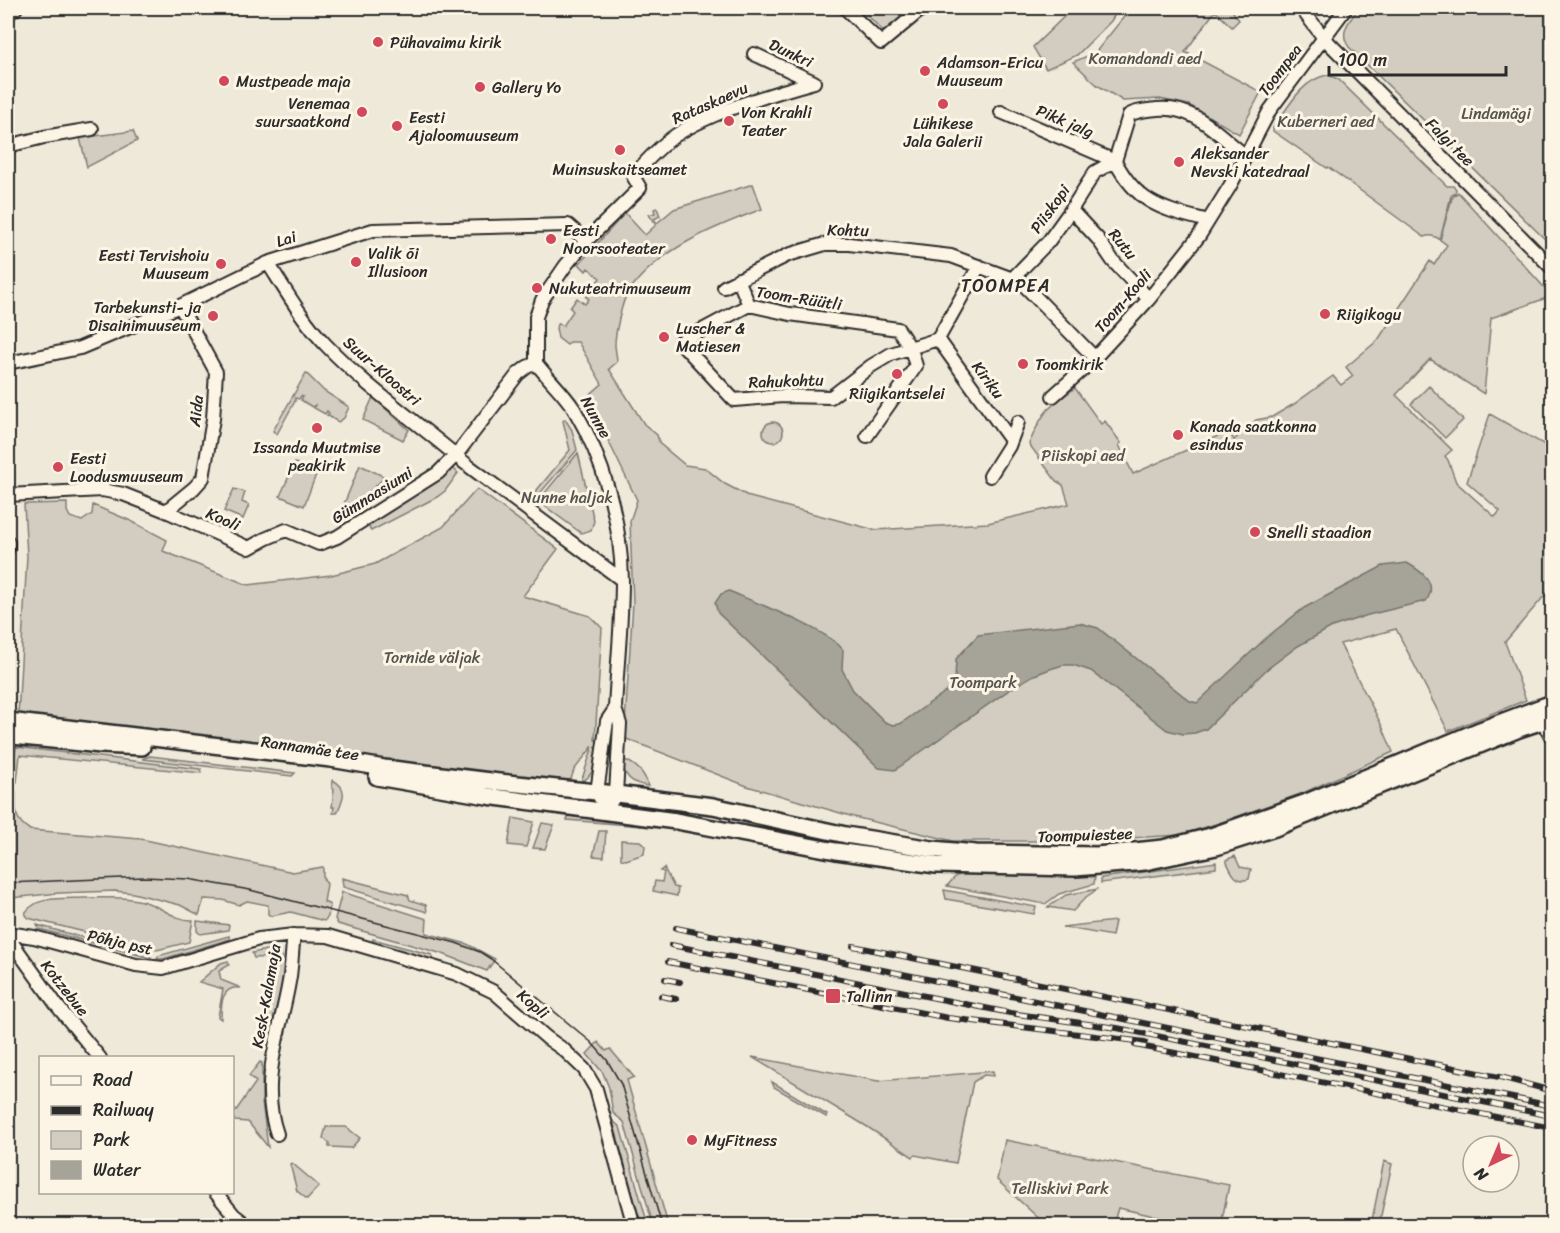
<svg xmlns="http://www.w3.org/2000/svg" width="1560" height="1233" font-family="Sriracha,sans-serif">
<style>
.green{fill:#d2cdc0;stroke:#7e7c76;stroke-width:1.5}
.water{fill:#a6a399;stroke:#75736d;stroke-width:1.5}
.lines{fill:none;stroke-linecap:round;stroke-linejoin:round}
.minor-casing{stroke:#2b2b2b;stroke-width:16}
.major-casing{stroke:#2b2b2b;stroke-width:20}
.minor{stroke:#fcf5e5;stroke-width:12}
.major{stroke:#fcf5e5;stroke-width:15}
.tram{stroke:#2b2b2b;stroke-width:1.5}
.rail-casing{stroke:#2b2b2b;stroke-width:6}
.rail{stroke:#fcf5e5;stroke-width:4;stroke-dasharray:11;stroke-linecap:butt}
.poi-dot{fill:#d1495b;stroke:#fcf5e5;stroke-width:2}
.labels{text-anchor:middle;dominant-baseline:central;stroke-width:6;stroke-linejoin:round;paint-order:stroke}
.poi-label{font-size:16px;fill:#2b2b2b;stroke:#fcf5e5;text-anchor:start}
.street-label{font-size:16px;fill:#2b2b2b;stroke:#fcf5e5}
.park-label{font-size:16px;fill:#555450;stroke:#fcf5e5}
.neighbourhood-label{font-size:18px;letter-spacing:1.5px;fill:#2b2b2b;stroke:#fcf5e5}
</style>
<rect width="100%" height="100%" fill="#efe9da"/>
<filter id="ink" filterUnits="userSpaceOnUse"><feTurbulence type="fractalNoise" baseFrequency=".0167" numOctaves="2"/><feDisplacementMap in="SourceGraphic" scale="12" xChannelSelector="R" yChannelSelector="G"/><feConvolveMatrix kernelMatrix="1 2 1 2 8 2 1 2 1" color-interpolation-filters="sRGB"/></filter>
<g filter="url(#ink)">
<path class="green" d="M860 8H908L911 12 886 34Z
M1073 8H1119L1111 21 1077 55 1046 69 1033 47Z
M1131 8H1239L1233 12 1239 20 1232 27 1215 11 1185 52 1261 92 1239 134 1189 105 1160 99 1123 101 1097 85 1073 62 1095 53Z
M1359 8H1552V246L1349 47C1338 32 1350 20 1359 8Z
M1327 75 1338 79 1447 186H1453L1456 189 1455 193 1451 196 1440 240 1452 198 1458 192 1552 296 1491 318 1484 394 1430 359 1396 395 1452 450 1445 456 1448 460 1456 482 1495 517 1500 511 1467 482 1490 414 1552 449V587L1505 642 1526 700 1448 731 1396 629 1340 644 1382 726 1393 752 1303 793 1222 822 1180 835 1079 841H953L854 817 747 786 624 738 633 603 630 521 637 500 606 436 585 399 602 384 578 342H570L567 345 558 338 556 328 559 323 563 326 573 311 570 308 577 298 585 304 589 299 586 297 600 278 588 268 586 271 579 264 625 213 645 235 656 225 649 215 655 213 654 209 657 208 660 216 654 219 657 223 674 209 753 184 762 209C714 227 656 250 627 294 622 302 615 334 615 344 615 350 617 356 617 362L609 369 644 424 657 435 660 444 685 465 705 468 725 484 750 497 875 530 988 523 1069 504 1063 485 1056 481 1029 444C1043 411 1046 409 1075 388L1101 424 1105 421 1121 443 1119 445 1133 474 1229 431 1234 440 1256 420 1272 417 1294 404 1333 376 1341 385 1353 376 1346 367 1378 340 1430 261 1434 265 1447 245C1440 240 1434 233 1424 237L1328 167 1327 168 1273 131V128C1288 108 1301 80 1327 75Z
M133 131 137 141 87 167 80 138Z
M306 373 324 391 349 407 344 418 338 422 327 415 329 413 327 411 325 414 314 408 315 405 312 407 301 400 303 397 301 396 299 399 295 398V401L277 434 273 431Z
M1429 386 1463 420 1445 438 1411 404Z
M373 397 409 430 403 440 363 420Z
M565 419 572 430 577 450 535 499 532 496 570 450 563 421Z
M763 432a10 10 0 1 1 20 0a10 10 0 1 1-20 0Z
M578 453 594 521 591 530 581 533 538 501Z
M295 463 317 472 304 506 280 496Z
M360 465 385 477 350 510 340 514Z
M452 467 458 473 445 491 437 497 371 531 367 523Z
M234 489 245 492 242 502 249 505 243 519 224 511Z
M477 489 558 549 523 596 590 616 602 628 595 740H599C595 756 597 775 581 782L593 746 574 770 570 782 145 733 18 716 27 556 24 504 67 503V511L70 517 82 521 92 514 93 505 131 521 167 540 163 551 248 585 331 575 375 564 443 527Z
M16 747 201 769V773L20 755 17 782 13 783 12 769Z
M150 756 295 773 292 776 142 759Z
M623 759C635 764 645 772 648 786 632 784 622 776 623 759Z
M333 780C349 789 343 799 337 813H333L334 807H332L334 789 332 788Z
M11 791 16 792C16 811 13 819 30 830L141 839 293 872 323 867V878L327 884 324 902 330 905 328 917 324 921 291 912 271 916 268 914V905L247 901 239 905 223 900 204 899 199 915 180 905 133 893 115 891 59 893 11 898 8 845Z
M570 812 641 821V826L567 820Z
M513 818 534 822 526 847 508 845Z
M542 823 554 825 545 849 533 848Z
M599 831H606L604 857 593 856Z
M621 840 640 841 645 846 644 854 626 860 621 859Z
M1235 856 1240 867 1251 869 1249 879C1235 884 1231 871 1226 860Z
M1216 862V868L1101 883V878Z
M664 868 674 887 678 888 677 896 653 891 655 881 662 882 664 872 660 871Z
M963 874 1095 877 1094 884 1059 894 1045 904 947 886 956 876Z
M342 878 408 895 410 900 426 905 427 912 343 887Z
M1098 889 1086 897 1073 911 1048 907 1066 895Z
M944 890 1036 907 1034 914 946 899Z
M342 892 427 919 426 933 467 944 495 959 487 971 443 954 338 924 335 919Z
M84 898C105 898 126 896 145 902 162 907 176 921 193 920L189 942 157 950 28 918 25 913C37 895 65 899 84 898Z
M197 921 229 925 228 930 200 934 197 931Z
M1115 921 1112 936 1062 927Z
M37 925 148 955 151 957 150 958 39 929Z
M229 936 230 939 163 959H157L158 956Z
M373 939 432 955 434 960 372 943Z
M275 948H278C291 963 277 1003 273 1021L266 1020 275 977 272 975V957L254 958 252 953Z
M228 961 229 965 219 971 221 980 241 988C221 985 221 1004 221 1019L218 1017 223 989 199 982 221 963Z
M598 1042 606 1051 610 1049 634 1077 627 1080 668 1225H653L624 1122 613 1113 609 1088 603 1073 587 1054Z
M752 1057 878 1081 993 1071 994 1076 984 1075 973 1082 956 1163 915 1155 913 1157 866 1126Z
M260 1062 262 1063V1102L268 1147 248 1122 235 1121 233 1117V1111L235 1112 256 1082 249 1076Z
M772 1082 827 1115 826 1117 774 1087Z
M613 1121 620 1127 648 1225H641Z
M326 1127H346L360 1138 351 1148 329 1147V1143L323 1138Z
M1005 1140 1229 1185 1221 1225H1195L1118 1208 1113 1225H1046L997 1180Z
M1384 1161 1392 1164 1379 1225H1371Z
M292 1163 319 1186 307 1199 297 1191 290 1164Z"/>
<path class="water" d="M1407 563C1421 571 1439 583 1426 601L1368 615 1332 627 1298 646 1266 670 1206 729 1195 733 1183 734 1167 730 1091 671 1073 665H1063L1050 669 1032 676 1012 688 895 770 879 768 718 613 715 603 721 594 729 591C752 601 833 632 843 650L842 669 853 690 885 722 893 725 900 724 952 687 955 679 956 659 978 635 1080 623 1098 628 1190 701 1197 703 1267 637 1304 608 1383 566Z"/>
<g class="lines">
<g class="minor-casing">
<path id="minor" d="M845 8 881 43 923 8
M1301 8 1324 38 1552 268
M8 14 16 8
M754 54 814 82
M1001 112 1115 161
M8 146 44 137 92 129
M1071 210 1098 239 1113 261 1149 299
M1208 221C1163 209 1139 206 1115 161L1129 115C1138 110 1147 110 1157 109 1195 105 1218 135 1246 156
M268 263C286 291 303 321 326 345 368 389 420 424 466 464
M738 279 749 305
M1012 279 1048 242 1071 210 1095 172 1115 161
M724 287 788 255 825 244H849L951 256 1021 282 1095 358
M938 339 1010 439
M938 339 979 266
M8 363 80 348 180 306 268 263 373 230 568 225 586 241
M1053 396 1089 364 1149 299 1199 236 1230 186 1270 110 1346 8
M867 436 916 366 911 349 898 329 790 314 749 305 680 342 734 400 783 396 831 397 871 366 891 354 938 339
M470 467 622 580
M990 476 1009 446 1018 422
M8 495 102 490 123 494 166 511 249 548 265 539 286 530 319 544 337 537 438 473 456 455 518 374 527 367 536 363
M166 511 194 488 203 478 213 419 216 372 180 306
M8 542V548
M1539 714 1552 738
M606 810 616 794 620 724 615 709C617 666 622 623 622 580 621 521 604 460 574 409 563 392 548 379 536 363V317L542 300 566 265 586 241 640 188 633 176C646 161 660 146 676 135 711 112 774 93 814 82
M606 810 597 792 607 721 615 709
M8 933 34 937 136 965 163 968 259 939 294 935 328 936 457 974 494 992 547 1038 564 1050 584 1069 596 1089 634 1226
M8 937 58 1007 100 1058
M277 1134C258 1081 282 1029 290 976 292 962 292 948 294 935
M215 1192 234 1215 248 1226"/>
</g>
<g class="major-casing">
<path id="major" d="M8 721 331 759 384 768 499 782 616 794 713 806 846 835 932 849 976 853 1097 855 1163 848 1211 836 1307 802 1480 730 1552 703
M8 739 13 736 101 745 142 747
M377 777 487 796 676 821 836 851 936 865 1075 868 1145 862 1216 847 1275 828 1519 729 1552 718"/>
</g>
<use href="#minor" class="minor"/>
<use href="#major" class="major"/>
<path class="tram" d="M8 883 144 877 188 879 250 890 456 943 480 952 491 959 591 1042 607 1060 621 1084 662 1226"/>
<g class="rail-casing">
<path id="rail" d="M676 928 1552 1106
M671 945 1010 1013 1117 1028 1552 1116
M853 946 1504 1078 1552 1091
M668 962 948 1018 1145 1042
M665 979 680 982
M661 996 676 999
M1135 1045 1552 1128"/>
</g>
<use href="#rail" class="rail"/>
</g>
</g>
<g class="poi-dot">
<circle cx="378" cy="42" r="6"/>
<circle cx="925" cy="71" r="6"/>
<circle cx="224" cy="81" r="6"/>
<circle cx="480" cy="87" r="6"/>
<circle cx="943" cy="104" r="6"/>
<circle cx="362" cy="112" r="6"/>
<circle cx="729" cy="121" r="6"/>
<circle cx="397" cy="126" r="6"/>
<circle cx="620" cy="150" r="6"/>
<circle cx="1179" cy="162" r="6"/>
<circle cx="551" cy="239" r="6"/>
<circle cx="356" cy="262" r="6"/>
<circle cx="221" cy="264" r="6"/>
<circle cx="537" cy="288" r="6"/>
<circle cx="1325" cy="314" r="6"/>
<circle cx="213" cy="316" r="6"/>
<circle cx="664" cy="337" r="6"/>
<circle cx="1023" cy="364" r="6"/>
<circle cx="897" cy="374" r="6"/>
<circle cx="317" cy="428" r="6"/>
<circle cx="1178" cy="435" r="6"/>
<circle cx="58" cy="467" r="6"/>
<circle cx="1255" cy="532" r="6"/>
<rect x="825" y="988" width="16" height="16" rx="3"/>
<circle cx="692" cy="1140" r="6"/>
</g>
<g class="labels">
<g class="poi-label">
<text x="390" y="42">Pühavaimu kirik</text>
<text x="937" y="62">Adamson-Ericu<tspan x="937" dy="18">Muuseum</tspan></text>
<text x="236" y="81">Mustpeade maja</text>
<text x="492" y="87">Gallery Yo</text>
<text x="350" y="103" text-anchor="end">Venemaa<tspan x="350" dy="18">suursaatkond</tspan></text>
<text x="741" y="112">Von Krahli<tspan x="741" dy="18">Teater</tspan></text>
<text x="409" y="117">Eesti<tspan x="409" dy="18">Ajaloomuuseum</tspan></text>
<text x="943" y="123" text-anchor="middle">Lühikese<tspan x="943" dy="18">Jala Galerii</tspan></text>
<text x="1191" y="153">Aleksander<tspan x="1191" dy="18">Nevski katedraal</tspan></text>
<text x="620" y="169" text-anchor="middle">Muinsuskaitseamet</text>
<text x="563" y="230">Eesti<tspan x="563" dy="18">Noorsooteater</tspan></text>
<text x="368" y="253">Valik õi<tspan x="368" dy="18">Illusioon</tspan></text>
<text x="209" y="255" text-anchor="end">Eesti Tervishoiu<tspan x="209" dy="18">Muuseum</tspan></text>
<text x="549" y="288">Nukuteatrimuuseum</text>
<text x="201" y="307" text-anchor="end">Tarbekunsti- ja<tspan x="201" dy="18">Disainimuuseum</tspan></text>
<text x="1337" y="314">Riigikogu</text>
<text x="676" y="328">Luscher &amp;<tspan x="676" dy="18">Matiesen</tspan></text>
<text x="1035" y="364">Toomkirik</text>
<text x="897" y="393" text-anchor="middle">Riigikantselei</text>
<text x="1190" y="426">Kanada saatkonna<tspan x="1190" dy="18">esindus</tspan></text>
<text x="317" y="447" text-anchor="middle">Issanda Muutmise<tspan x="317" dy="18">peakirik</tspan></text>
<text x="70" y="458">Eesti<tspan x="70" dy="18">Loodusmuuseum</tspan></text>
<text x="1267" y="532">Snelli staadion</text>
<text x="846" y="996">Tallinn</text>
<text x="704" y="1140">MyFitness</text>
</g>
<g class="street-label">
<text transform="translate(791 53) rotate(25)">Dunkri</text>
<text transform="translate(1280 70) rotate(-53)">Toompea</text>
<text transform="translate(710 103) rotate(-24)">Rataskaevu</text>
<text transform="translate(1065 121) rotate(23)">Pikk jalg</text>
<text transform="translate(1450 142) rotate(45)">Falgi tee</text>
<text transform="translate(1050 209) rotate(-54)">Piiskopi</text>
<text transform="translate(848 230) rotate(1)">Kohtu</text>
<text transform="translate(286 239) rotate(-18)">Lai</text>
<text transform="translate(1123 244) rotate(51)">Rutu</text>
<text transform="translate(799 298) rotate(9)">Toom-Rüütli</text>
<text transform="translate(1123 301) rotate(-49)">Toom-Kooli</text>
<text transform="translate(382 371) rotate(41)">Suur-Kloostri</text>
<text transform="translate(988 380) rotate(54)">Kiriku</text>
<text transform="translate(786 381) rotate(-2)">Rahukohtu</text>
<text transform="translate(196 411) rotate(-84)">Aida</text>
<text transform="translate(596 417) rotate(61)">Nunne</text>
<text transform="translate(372 495) rotate(-32)">Gümnaasiumi</text>
<text transform="translate(223 519) rotate(24)">Kooli</text>
<text transform="translate(310 748) rotate(8)">Rannamäe tee</text>
<text transform="translate(1085 835) rotate(-2)">Toompuiestee</text>
<text transform="translate(120 942) rotate(13)">Põhja pst</text>
<text transform="translate(65 988) rotate(52)">Kotzebue</text>
<text transform="translate(266 996) rotate(-80)">Kesk-Kalamaja</text>
<text transform="translate(533 1004) rotate(41)">Kopli</text>
</g>
<g class="park-label">
<text x="1145" y="58">Komandandi aed</text>
<text x="1496" y="113">Lindamägi</text>
<text x="1326" y="121">Kuberneri aed</text>
<text x="1083" y="455">Piiskopi aed</text>
<text x="567" y="497">Nunne haljak</text>
<text x="432" y="657">Tornide väljak</text>
<text x="983" y="682">Toompark</text>
<text x="1060" y="1188">Telliskivi Park</text>
</g>
<g class="neighbourhood-label">
<text x="1006" y="286">TOOMPEA</text>
</g>
</g>
<rect width="1560" height="1233" fill="none" stroke="#fcf5e5" stroke-width="30"/>
<rect x="15" y="15" width="1530" height="1203" fill="none" stroke="#2b2b2b" stroke-width="2" filter="url(#ink)"/>
<rect x="39" y="1056" width="195" height="138" fill="#fcf5e5" stroke="#a8a49b" stroke-width="1.5"/>
<rect x="51" y="1076" width="30" height="9" fill="#fcf5e5" stroke="#a8a49b" stroke-width="1.5"/>
<text x="93" y="1086" font-size="18" fill="#2b2b2b">Road</text>
<rect x="51" y="1106" width="30" height="9" fill="#2b2b2b" stroke="#a8a49b" stroke-width="1.5"/>
<text x="93" y="1116" font-size="18" fill="#2b2b2b">Railway</text>
<rect x="51" y="1131" width="30" height="18" fill="#d2cdc0" stroke="#a8a49b" stroke-width="1.5"/>
<text x="93" y="1146" font-size="18" fill="#2b2b2b">Park</text>
<rect x="51" y="1161" width="30" height="18" fill="#a6a399" stroke="#a8a49b" stroke-width="1.5"/>
<text x="93" y="1176" font-size="18" fill="#2b2b2b">Water</text>
<g transform="translate(1491 1164) rotate(224)"><circle r="28" fill="#fcf5e5" stroke="#a8a49b" stroke-width="1.5"/>
<path d="M0-4.5L10 22L0 15L-10 22Z" fill="#d1495b"/>
<text y="-9" font-size="16" font-weight="bold" text-anchor="middle" fill="#2b2b2b">N</text>
</g>
<path d="M1329 66v9h177v-9" fill="none" stroke="#2b2b2b" stroke-width="3"/>
<text x="1338" y="66" font-size="18" fill="#2b2b2b" stroke="#fcf5e5" stroke-width="4.5" paint-order="stroke">100 m</text>
</svg>
